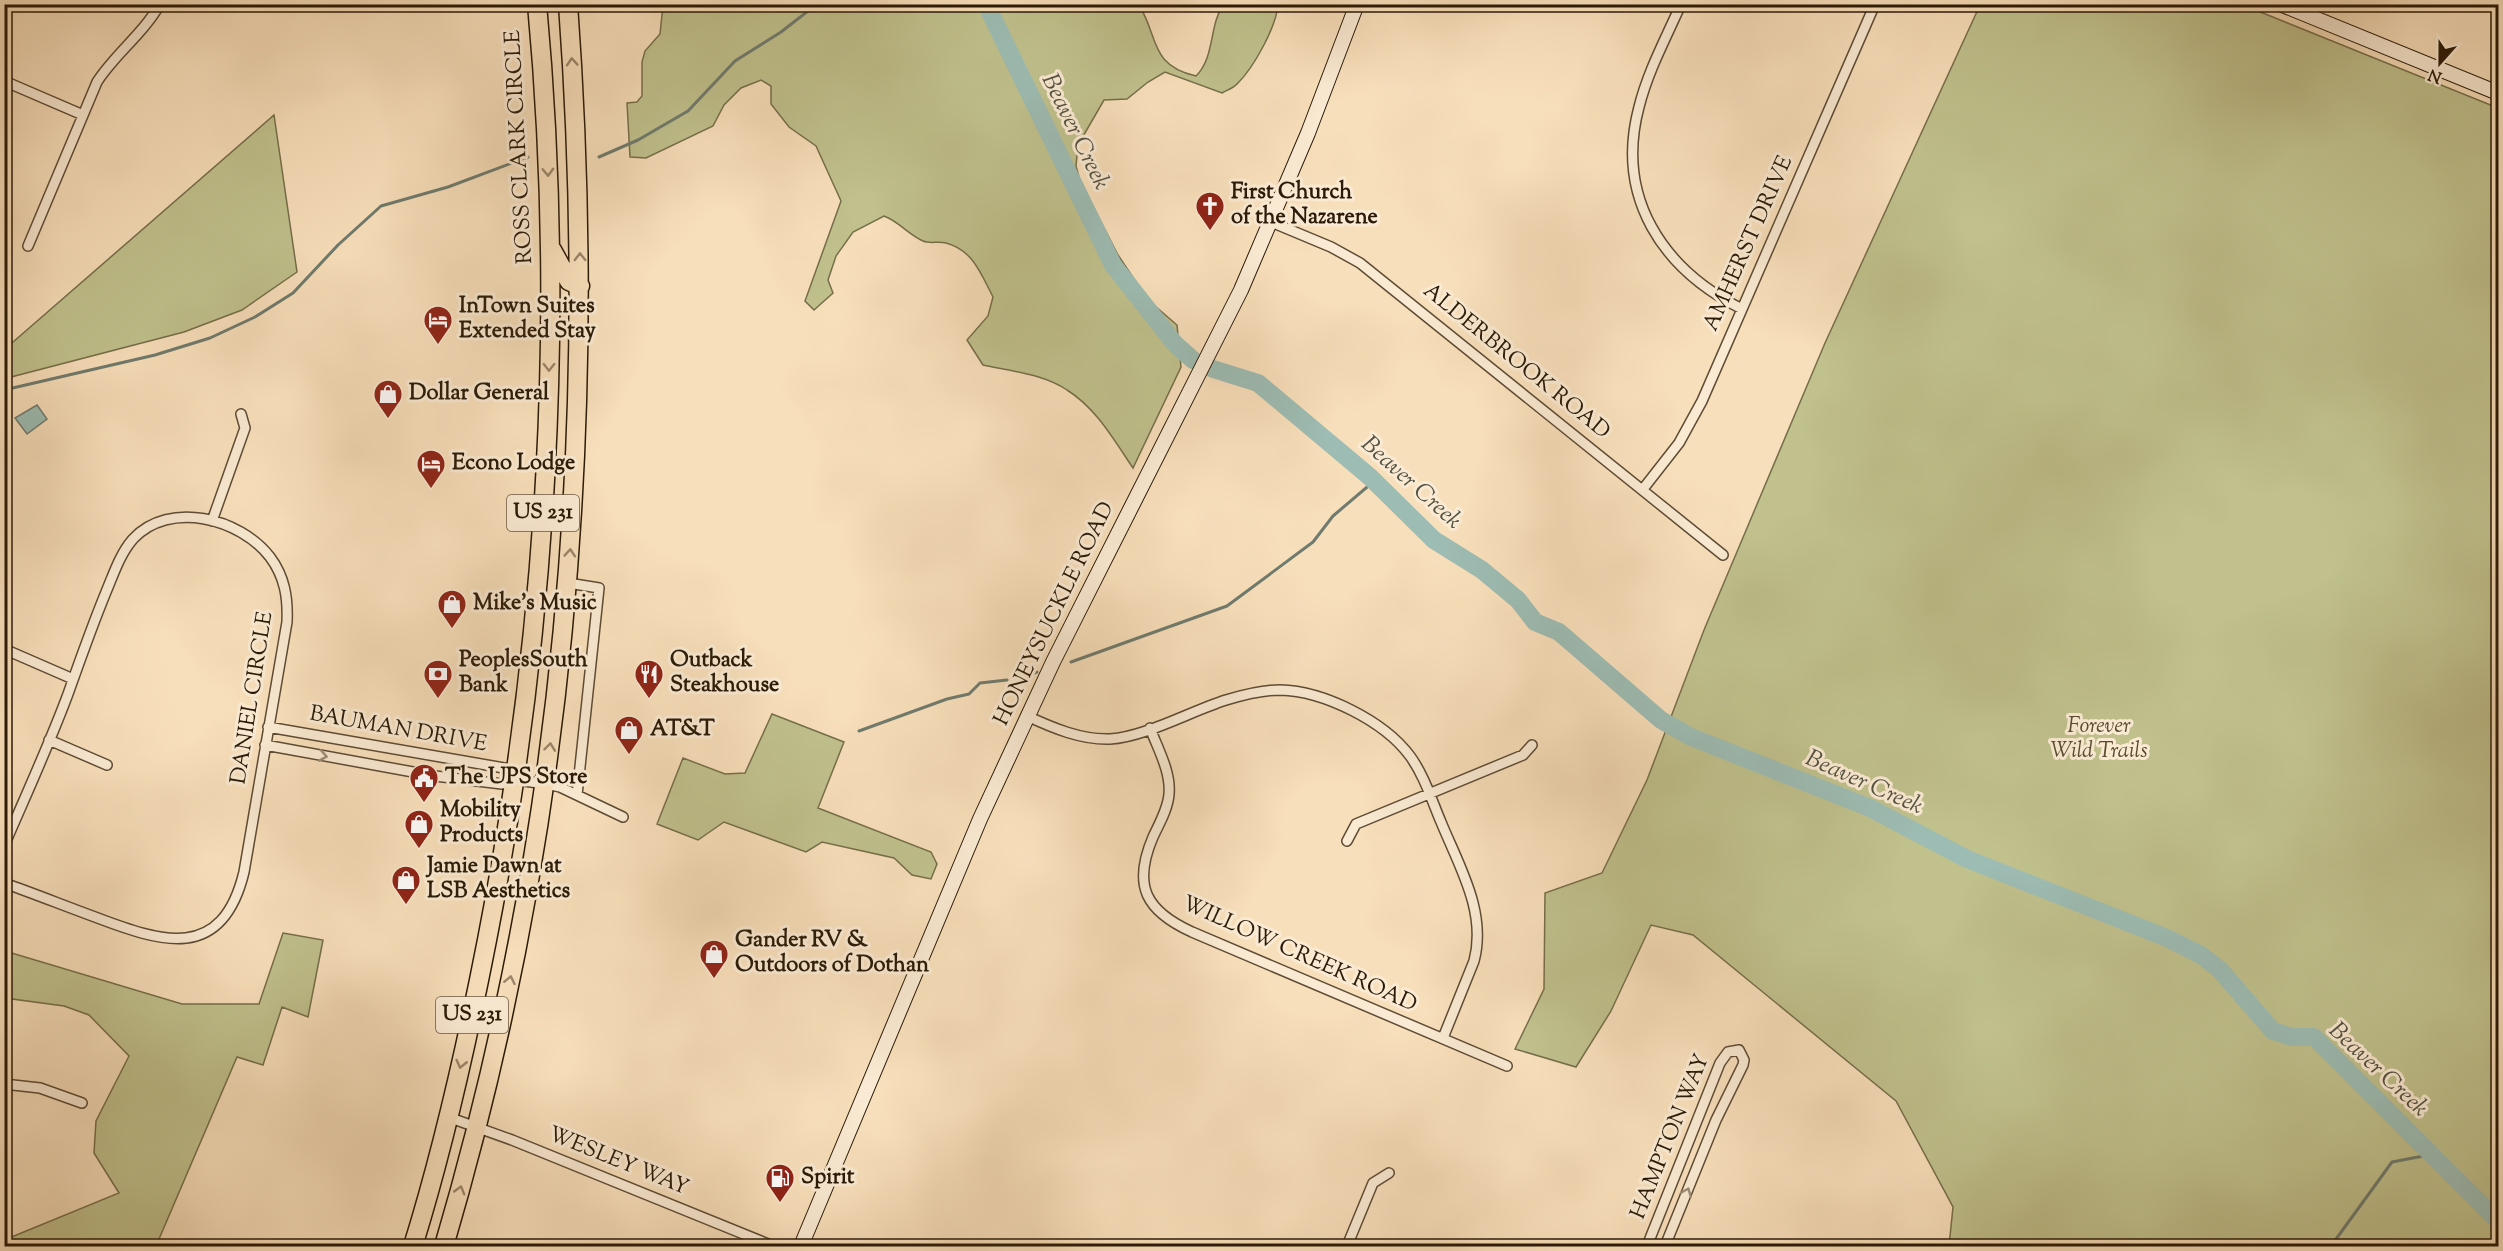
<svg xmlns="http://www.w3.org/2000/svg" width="2503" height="1251" font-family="'Sorts Mill Goudy',serif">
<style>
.green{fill:#c0c18d;stroke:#766e4a;stroke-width:1.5}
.water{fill:#9dbcb3;stroke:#6f7b6e;stroke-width:1.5}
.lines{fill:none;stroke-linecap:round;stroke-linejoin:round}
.stream{stroke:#6f7b6e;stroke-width:3}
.river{stroke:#9dbcb3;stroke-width:18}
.street-casing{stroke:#5e4b34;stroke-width:12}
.secondary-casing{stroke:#2b1a07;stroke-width:16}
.highway-casing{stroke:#2b1a07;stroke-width:21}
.street{stroke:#faead3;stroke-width:9}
.secondary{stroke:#faead3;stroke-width:14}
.highway{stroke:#f8dfbb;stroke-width:18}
.oneway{stroke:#9c866a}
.oneway2{stroke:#9d8c77}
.labels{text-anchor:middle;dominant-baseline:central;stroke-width:6;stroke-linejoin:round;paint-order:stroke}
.shield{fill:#faead3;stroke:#695844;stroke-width:1.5}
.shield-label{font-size:21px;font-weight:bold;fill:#2b1a07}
.street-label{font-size:22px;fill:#2b1a07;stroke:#faead3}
.poi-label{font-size:22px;font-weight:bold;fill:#2b1a07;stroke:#faead3;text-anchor:start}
.park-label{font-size:22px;font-style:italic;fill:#584c2f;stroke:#faead3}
.water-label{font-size:24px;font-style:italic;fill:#535343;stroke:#faead3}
</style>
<rect width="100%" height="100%" fill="#f8dfbb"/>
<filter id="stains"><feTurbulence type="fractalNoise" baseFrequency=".00333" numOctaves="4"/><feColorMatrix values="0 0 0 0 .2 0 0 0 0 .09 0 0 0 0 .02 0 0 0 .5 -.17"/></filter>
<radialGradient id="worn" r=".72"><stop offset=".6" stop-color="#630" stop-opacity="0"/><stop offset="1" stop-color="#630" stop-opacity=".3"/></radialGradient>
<path class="green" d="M663 5H1139C1159 37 1149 65 1196 76 1215 57 1209 26 1223 5H1278C1276 27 1254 67 1238 83 1234 88 1227 90 1222 93L1165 72 1148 82 1127 99 1104 100 1078 145 1076 166 1080 181 1118 255 1148 300 1177 325 1181 367 1133 468C1114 440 1096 408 1067 390 1043 374 1011 371 983 365L967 340 988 316 993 297C981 274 973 250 946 243 938 241 930 244 923 241 907 234 900 222 884 216L853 232 836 256 828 280 833 293 814 310 805 301 841 201 816 146 789 127 771 104V86L761 80 741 88 724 105 713 126 646 158 630 157 627 103 637 102 642 96V62L645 51 660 34Z
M1980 5H2243L2498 108V1246H1949L1953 1207 1896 1101 1693 935 1651 925 1611 1011 1576 1067 1515 1049 1544 989 1545 893 1602 873 1647 780 1704 630 1825 343Z
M274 115 297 272 242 310 184 332 11 377 5 349Z
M772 714 844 742 818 808 931 852 937 864 931 879 912 875 894 858 822 842 806 852 724 822 698 840 657 824 683 758 725 774 745 773Z
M283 933 323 940 308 1017 282 1007 263 1065 237 1057 156 1246H5V1240L14 1236 119 1193 94 1153 96 1121 129 1056 89 1015 64 1006 5 998V951L182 1004H259Z"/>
<path class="water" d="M37 405 47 419 27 434 15 418Z"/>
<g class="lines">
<path class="stream" d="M599 157 638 140 688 111 735 61 781 32 817 4
M4 390 155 355 210 338 255 317 293 293 338 245 381 206 448 187 528 157
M1071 662 1227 606 1313 542 1333 516 1373 482
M1024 677 1037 672
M859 731 947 699 969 694 980 683 1007 680
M2331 1246 2392 1162 2439 1153"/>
<path class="river" d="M986 4 1113 265 1175 344 1193 360
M1213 369 1258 383 1370 477 1434 540 1482 570 1518 600 1535 622 1559 632 1661 720 1691 737 1870 808 1967 859 2167 938 2201 955 2220 970 2273 1031 2292 1037H2314L2498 1221"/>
<g class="street-casing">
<path id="street" d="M1681 4C1666 38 1648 71 1639 107 1615 197 1662 269 1742 309
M4 81 83 115
M1271 222 1331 247 1360 263 1723 555
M28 246 97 82C115 54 143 34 160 4
M1643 489 1679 443 1702 401 1875 4
M212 521 245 428 241 414
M568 583 599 588 577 795
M4 649 73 679
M1027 716C1053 728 1081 740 1110 739 1145 737 1191 711 1226 700 1243 695 1262 690 1280 690 1324 691 1384 721 1410 756 1424 775 1432 801 1441 822 1459 866 1487 912 1474 961L1443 1038
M268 727 504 768 514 778
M1150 728C1158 749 1171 772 1169 794 1168 809 1159 824 1153 837 1132 886 1146 911 1192 932L1507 1066
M49 740 107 765
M265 745 435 776 502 784 516 780 546 784 560 787 623 817
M1347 841 1356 824 1523 755 1532 745
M4 846C26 795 49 745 68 694 80 660 92 626 106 592 114 573 120 554 133 539 169 500 240 518 270 557 285 577 288 598 287 622L244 872C222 963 161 942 95 917 65 906 35 894 4 883
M4 1084 40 1088 82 1103
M448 1117 512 1140 773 1246
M1347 1246 1373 1183 1389 1173
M1647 1246 1720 1063 1728 1052 1739 1050 1744 1060 1743 1065 1716 1120 1665 1246"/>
</g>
<g class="secondary-casing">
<path id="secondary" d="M2280 4 2498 93
M801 1246 980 819 1053 662 1241 290 1308 133 1357 4"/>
</g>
<g class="highway-casing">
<path id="highway" d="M552 250 569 281 580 286
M413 1246C444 1146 467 1043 487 940 547 633 566 316 537 4
M444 1246C564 839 599 428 568 4"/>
</g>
<use href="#street" class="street"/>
<use href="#secondary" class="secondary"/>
<use href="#highway" class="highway"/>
</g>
<defs><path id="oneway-chevron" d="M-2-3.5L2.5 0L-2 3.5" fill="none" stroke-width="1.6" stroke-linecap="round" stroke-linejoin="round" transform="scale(1.5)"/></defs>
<g class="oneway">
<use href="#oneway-chevron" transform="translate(572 62) rotate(-94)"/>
<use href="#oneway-chevron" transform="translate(548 172) rotate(88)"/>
<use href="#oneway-chevron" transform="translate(580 257) rotate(-91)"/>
<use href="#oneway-chevron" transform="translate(549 367) rotate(91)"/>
<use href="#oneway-chevron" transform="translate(570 553) rotate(-86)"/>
<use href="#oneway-chevron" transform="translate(550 747) rotate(-83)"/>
<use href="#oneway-chevron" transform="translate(510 980) rotate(-78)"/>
<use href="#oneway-chevron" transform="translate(461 1064) rotate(103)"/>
<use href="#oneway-chevron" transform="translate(460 1190) rotate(-74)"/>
</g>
<g class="oneway2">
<use href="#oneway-chevron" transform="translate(323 756) rotate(10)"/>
<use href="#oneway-chevron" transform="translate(1687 1192) rotate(-68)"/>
</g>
<defs>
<g id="church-pin" transform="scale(1.5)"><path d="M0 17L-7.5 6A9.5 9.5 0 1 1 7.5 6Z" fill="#8f2418" stroke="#faead3"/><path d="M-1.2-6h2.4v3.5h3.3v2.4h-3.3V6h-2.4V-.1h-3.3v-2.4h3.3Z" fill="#fff"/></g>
<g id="hotel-pin" transform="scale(1.5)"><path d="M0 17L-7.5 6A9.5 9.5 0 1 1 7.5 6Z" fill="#8f2418" stroke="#faead3"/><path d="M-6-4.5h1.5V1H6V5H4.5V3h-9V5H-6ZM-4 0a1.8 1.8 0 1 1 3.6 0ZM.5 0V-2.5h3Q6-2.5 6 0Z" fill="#fff"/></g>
<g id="shop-pin" transform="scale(1.5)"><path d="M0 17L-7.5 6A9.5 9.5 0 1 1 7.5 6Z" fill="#8f2418" stroke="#faead3"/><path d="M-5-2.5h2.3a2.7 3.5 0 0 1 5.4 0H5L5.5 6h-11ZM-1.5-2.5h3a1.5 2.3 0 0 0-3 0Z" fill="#fff"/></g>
<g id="bank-pin" transform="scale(1.5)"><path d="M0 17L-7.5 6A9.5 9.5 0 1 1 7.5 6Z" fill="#8f2418" stroke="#faead3"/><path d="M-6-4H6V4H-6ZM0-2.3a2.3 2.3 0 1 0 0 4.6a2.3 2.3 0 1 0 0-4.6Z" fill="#fff"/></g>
<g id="restaurant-pin" transform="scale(1.5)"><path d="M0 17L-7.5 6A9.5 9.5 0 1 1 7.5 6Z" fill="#8f2418" stroke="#faead3"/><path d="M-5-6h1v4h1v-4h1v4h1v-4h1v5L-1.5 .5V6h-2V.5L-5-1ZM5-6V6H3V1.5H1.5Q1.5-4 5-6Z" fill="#fff"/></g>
<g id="civic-pin" transform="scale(1.5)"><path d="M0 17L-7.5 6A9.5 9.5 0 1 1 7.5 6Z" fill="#8f2418" stroke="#faead3"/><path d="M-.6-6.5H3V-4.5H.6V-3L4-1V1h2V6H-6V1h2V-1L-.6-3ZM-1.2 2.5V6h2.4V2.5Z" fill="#fff"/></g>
<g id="fuel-pin" transform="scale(1.5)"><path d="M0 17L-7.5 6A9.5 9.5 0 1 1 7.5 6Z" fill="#8f2418" stroke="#faead3"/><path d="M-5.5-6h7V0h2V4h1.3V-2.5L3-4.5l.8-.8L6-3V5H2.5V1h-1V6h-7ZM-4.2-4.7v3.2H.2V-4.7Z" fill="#fff"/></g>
</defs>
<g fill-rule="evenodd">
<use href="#church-pin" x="1210" y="206"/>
<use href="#hotel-pin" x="438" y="320"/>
<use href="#shop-pin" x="388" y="394"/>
<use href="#hotel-pin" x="431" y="464"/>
<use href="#shop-pin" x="452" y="604"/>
<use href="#bank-pin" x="438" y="674"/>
<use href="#restaurant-pin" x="649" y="674"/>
<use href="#shop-pin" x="629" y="730"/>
<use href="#civic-pin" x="424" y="778"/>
<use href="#shop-pin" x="419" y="824"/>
<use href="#shop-pin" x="406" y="880"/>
<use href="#shop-pin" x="714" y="954"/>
<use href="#fuel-pin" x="780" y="1178"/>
</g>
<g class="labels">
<g class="shield">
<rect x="507" y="495" width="72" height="36" rx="4.5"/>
<rect x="436" y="997" width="72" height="36" rx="4.5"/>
</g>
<g class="shield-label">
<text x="543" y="513">US 231</text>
<text x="472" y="1015">US 231</text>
</g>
<g class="street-label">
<text transform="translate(520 147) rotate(-93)">ROSS CLARK CIRCLE</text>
<text transform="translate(1749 244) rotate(-66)">AMHERST DRIVE</text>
<text transform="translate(1516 362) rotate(39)">ALDERBROOK ROAD</text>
<text transform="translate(1055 614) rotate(-64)">HONEYSUCKLE ROAD</text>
<text transform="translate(253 698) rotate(-81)">DANIEL CIRCLE</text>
<text transform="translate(398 730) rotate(10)">BAUMAN DRIVE</text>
<text transform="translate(1299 955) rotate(24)">WILLOW CREEK ROAD</text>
<text transform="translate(1671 1137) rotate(-68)">HAMPTON WAY</text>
<text transform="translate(618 1162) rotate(22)">WESLEY WAY</text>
</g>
<g class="poi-label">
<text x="1231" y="193">First Church<tspan x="1231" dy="25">of the Nazarene</tspan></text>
<text x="459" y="307">InTown Suites<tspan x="459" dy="25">Extended Stay</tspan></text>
<text x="409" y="394">Dollar General</text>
<text x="452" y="464">Econo Lodge</text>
<text x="473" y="604">Mike's Music</text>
<text x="459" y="661">PeoplesSouth<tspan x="459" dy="25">Bank</tspan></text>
<text x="670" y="661">Outback<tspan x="670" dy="25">Steakhouse</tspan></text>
<text x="650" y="730">AT&amp;T</text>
<text x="445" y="778">The UPS Store</text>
<text x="440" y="811">Mobility<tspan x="440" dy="25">Products</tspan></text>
<text x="427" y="867">Jamie Dawn at<tspan x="427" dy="25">LSB Aesthetics</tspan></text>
<text x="735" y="941">Gander RV &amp;<tspan x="735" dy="25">Outdoors of Dothan</tspan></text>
<text x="801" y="1178">Spirit</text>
</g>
<g class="park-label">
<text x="2099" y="727">Forever<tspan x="2099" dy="25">Wild Trails</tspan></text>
</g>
<g class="water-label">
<text transform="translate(1075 132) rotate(64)">Beaver Creek</text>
<text transform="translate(1411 483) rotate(42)">Beaver Creek</text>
<text transform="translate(1864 783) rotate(24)">Beaver Creek</text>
<text transform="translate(2378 1070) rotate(43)">Beaver Creek</text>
</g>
</g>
<rect width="2503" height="1251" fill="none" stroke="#f8dfbb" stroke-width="24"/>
<rect x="6" y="6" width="2491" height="1239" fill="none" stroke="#2b1a07" stroke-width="3"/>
<rect x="12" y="12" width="2479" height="1227" fill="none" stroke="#2b1a07" stroke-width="1.5"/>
<g transform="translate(2440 63) rotate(201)" stroke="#faead3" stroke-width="4.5" paint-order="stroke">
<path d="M0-4.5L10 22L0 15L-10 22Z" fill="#2b1a07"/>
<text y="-9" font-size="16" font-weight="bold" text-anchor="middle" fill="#2b1a07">N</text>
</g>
<rect width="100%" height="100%" filter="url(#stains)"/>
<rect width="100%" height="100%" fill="url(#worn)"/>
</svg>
